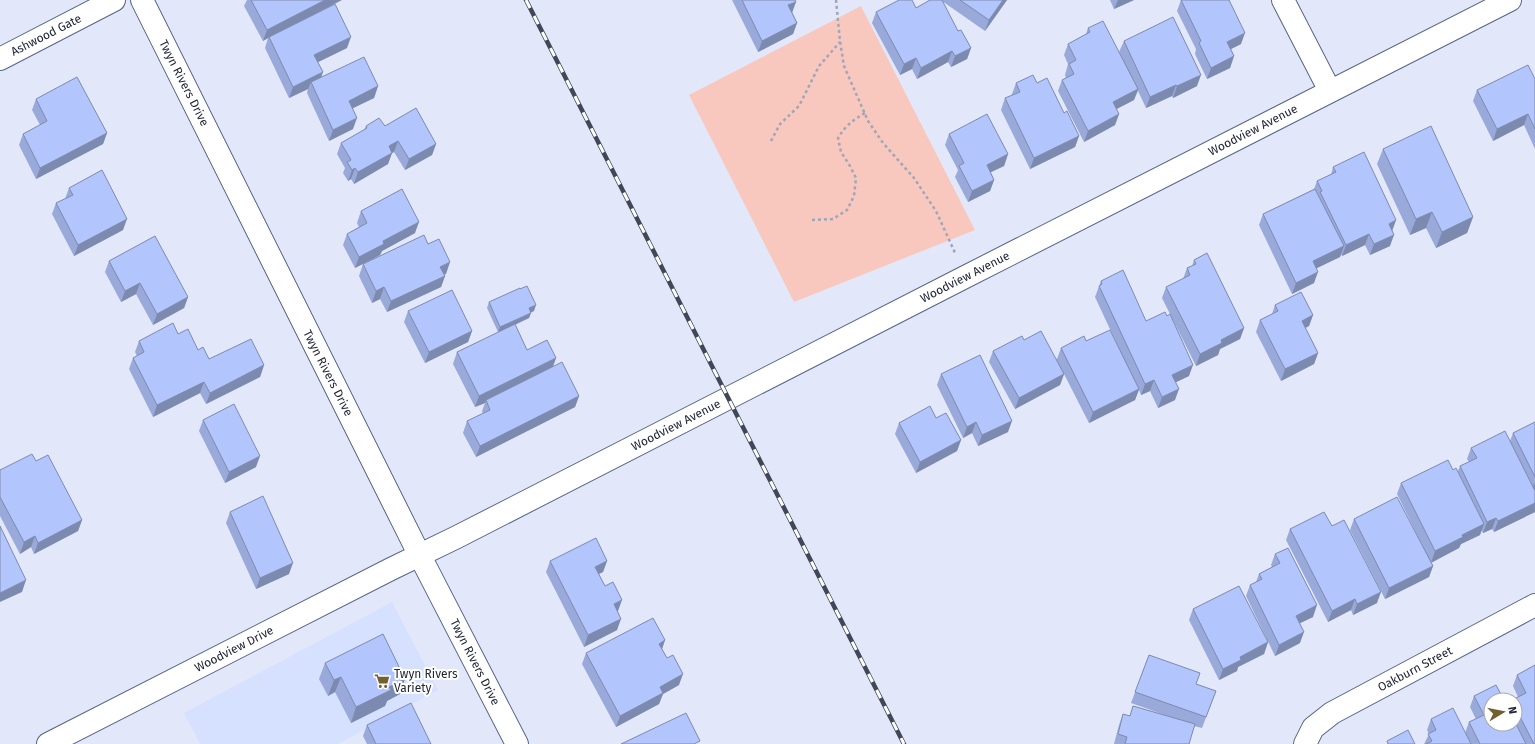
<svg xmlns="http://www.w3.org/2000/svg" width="1535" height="744" font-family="'Fira Sans',sans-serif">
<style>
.built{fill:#d6e1ff}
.green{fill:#f8c8bf}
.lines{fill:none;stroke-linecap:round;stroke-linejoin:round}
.minor-casing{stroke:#576489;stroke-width:24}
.tertiary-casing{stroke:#576489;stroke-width:24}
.path{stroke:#a0a6b7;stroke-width:2.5;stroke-dasharray:3 3;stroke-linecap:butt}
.minor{stroke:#fff;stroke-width:22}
.tertiary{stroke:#fff;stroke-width:22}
.rail-casing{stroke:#424757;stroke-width:4.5}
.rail{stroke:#fff;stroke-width:3;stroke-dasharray:9;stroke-linecap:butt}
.wall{fill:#99a9d9}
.shaded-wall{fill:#7d8ab0}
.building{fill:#b2c5fc;stroke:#7d8ab0}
.labels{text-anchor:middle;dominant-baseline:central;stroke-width:4;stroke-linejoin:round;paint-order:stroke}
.street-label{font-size:12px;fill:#222737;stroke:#fff}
.poi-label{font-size:12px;fill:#222737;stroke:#fff;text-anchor:start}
</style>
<rect width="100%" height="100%" fill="#e2e8fa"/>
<path class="built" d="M392 602 438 690 338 744H200L184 713Z"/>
<path class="green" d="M861 6 975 230 794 302 689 95Z"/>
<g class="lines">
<g class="minor-casing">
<path id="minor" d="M1283 0 1330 91
M0 59 114 0
M48 744 391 569 457 537 967 276 1510 0
M1305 744 1313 728 1332 713 1535 605"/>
</g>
<g class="tertiary-casing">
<path id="tertiary" d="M142 0 420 556 517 744"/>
</g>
<path class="path" d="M836 0 840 41 844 66 868 121 883 143 914 178 936 211 956 255
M771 141 780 124 799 106 819 66 840 42
M812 220 833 219 847 210 854 196 856 178 850 166 841 152 838 138C845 126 853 120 865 113"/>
<use href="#minor" class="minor"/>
<use href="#tertiary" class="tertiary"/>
<g class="rail-casing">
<path id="rail" d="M526 0 904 744"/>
</g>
<use href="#rail" class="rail"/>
</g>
<path class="wall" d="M247 0H251L313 15 347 48 318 62 321 77 378 86 374 98 353 108V129L329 141 307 93 308 89 289 98 265 48 268 38 263 41 244 6Z
M732 0H795L792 12 797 23 793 34 758 52Z
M930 0H1007L985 31 942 1 958 31 971 48 967 59 951 67 948 62 917 79 912 69 900 75 872 23 876 12 916 8Z
M1110 0H1134L1114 9Z
M1181 0 1241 44 1231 49 1234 56 1230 68 1207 79 1195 54 1196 49 1177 11Z
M1088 28 1123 59 1119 52 1124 41 1197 86 1173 98 1172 96 1146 108 1138 91 1134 100 1116 109 1119 114 1115 125 1084 142 1058 91 1062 80 1066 78 1065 75 1068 64 1064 55 1068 44 1086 34Z
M1535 79V149L1524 125 1493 141 1473 101 1477 90Z
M1016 83H1037L1064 113 1079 136 1075 147 1030 169 1001 110 1005 98 1012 95V94Z
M36 99 107 133 103 144 36 179 19 145 23 134 40 125 32 110Z
M366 126H385L436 144 432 155 405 170 394 152 392 153 388 164 354 184 351 179 348 181 343 173 345 168 337 154 341 143 364 130Z
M949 134 1008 154 1004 166 990 172 994 180 990 191 968 202 955 177 958 170 945 145Z
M1383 149 1473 217 1467 233 1436 248 1426 228 1410 235 1377 164Z
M1333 167 1396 220 1392 231 1390 246 1370 255 1365 245 1342 256 1341 254 1340 257 1316 268 1314 283 1292 294 1259 225 1263 214 1314 189 1317 181 1331 175Z
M69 188 123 230 74 256 52 214 56 203 65 199Z
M361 211 415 233 382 251 380 255 355 268 343 245 347 234 359 227 357 223Z
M428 244 446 274H444L445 276 441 287 387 312 380 299 372 303 359 276 363 264Z
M1194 260 1244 328 1240 339 1220 349 1218 355 1196 366 1162 298 1166 287 1183 279 1187 268 1192 266Z
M109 261 188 297 184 308 153 325 136 294 121 302 105 272Z
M1101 281 1146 321 1189 376 1176 382 1175 400 1158 408 1150 391 1141 395 1139 390 1135 400 1089 423 1064 374 1060 385 1015 409 989 362 993 351 1024 340 1057 359 1061 348 1086 341 1123 357 1095 297Z
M489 302 534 311 531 312 529 318 515 325 527 350 556 358 553 366 579 396 575 407 476 457 463 433 467 421 483 414 482 411 485 403 475 407 453 364 457 352 508 328 498 332 487 308Z
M1275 305 1313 315 1309 326 1305 328 1318 353 1314 364 1281 381 1256 332 1260 320 1272 314Z
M408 311 472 331 468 342 425 363 404 322Z
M178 334 198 350 209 359 264 365 260 377 206 404 200 393 153 417 129 369 133 358 137 356 135 352 139 341Z
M941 374 1008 432 978 446 972 433 963 438 937 385Z
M936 418 961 440 957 451 916 473 895 434 899 423Z
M203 420 256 467 225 483 199 431Z
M1535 422V489H1534L1535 491V512L1494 532 1492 529 1483 533 1481 530 1480 535 1461 544 1459 548 1431 562 1433 566 1429 577 1385 599 1350 530 1354 519 1422 545 1397 494 1401 483 1453 470 1458 471 1460 466 1469 462 1467 459 1471 448 1510 441 1513 433Z
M36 461 82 520 78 531 34 554 31 547 20 554 0 516V470Z
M230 512 289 574 256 589 226 523Z
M1332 526 1377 603 1353 615 1351 610 1328 622 1286 540 1290 529Z
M1275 554 1313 617 1300 623V643L1275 656 1246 596 1250 585 1256 582 1259 574 1272 567 1271 565Z
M550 561H607L603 572 598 574 618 611 617 630 584 647 546 572Z
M1193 609 1268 642 1264 654 1238 667 1237 671 1219 680 1189 620Z
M665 640 662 649 679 685 663 694 659 704 616 727 582 664 586 653Z
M1149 655 1196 684 1216 691 1202 728 1194 726 1189 744H1114L1119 725 1123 714 1130 716 1133 706 1165 715 1131 703Z
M325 663 400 694 387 701 385 706 351 723 335 692 328 696 319 679Z
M1535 665V744H1424L1429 734 1427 730 1431 719 1465 733 1469 722 1476 719 1470 707 1474 696 1515 724V700L1518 697 1513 686 1517 675Z
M367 725 431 744H367L363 736Z"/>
<path class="shaded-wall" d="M325 0H342L269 38V37L268 38 263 41 267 30Z
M1003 0H1007L985 31 989 20Z
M1118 0H1134L1114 9Z
M796 2 792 13 788 5Z
M797 23 793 34 758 52 762 41Z
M1245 33 1241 44 1223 53 1227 42Z
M351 37 347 48 310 66 314 55Z
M971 48 967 59 951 67 955 56Z
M952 51 948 62 917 79 921 68Z
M1234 56 1230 68 1207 79 1211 68Z
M916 58 912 69 900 75 904 64Z
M323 72 319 84 311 82 308 89 289 98 293 87Z
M1201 75 1197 86 1173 98 1177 86Z
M1176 85 1172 96 1146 108 1150 97Z
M378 86 374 98 345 112 349 101Z
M1138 89 1134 100 1109 113 1113 102Z
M1119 114 1115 125 1084 142 1088 131Z
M1528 114 1524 125 1493 141 1497 129Z
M357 118 353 129 329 141 333 130Z
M107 133 103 144 36 179 40 168Z
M1079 136 1075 147 1030 169 1034 158Z
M398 141 394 152 392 153 388 164 354 184 358 172 389 146Z
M436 144 432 155 405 170 409 159Z
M1008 154 1004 166 983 176 987 165Z
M355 168 351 179 348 181 352 170Z
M994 180 990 191 968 202 972 191Z
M1432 212 1426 228 1410 235 1416 219Z
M1473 217 1467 233 1436 248 1442 232Z
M127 219 123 230 74 256 78 245Z
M1396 220 1392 231 1384 235 1389 224Z
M419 222 415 233 382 251 380 255 355 268 359 257 383 241Z
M1369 234 1365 245 1342 256 1346 245Z
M1394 235 1390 246 1370 255 1374 244Z
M1344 246 1340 257 1309 272 1313 261Z
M450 262 446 274 436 278 440 267Z
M1318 272 1314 283 1292 294 1296 283Z
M445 276 441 287 387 312 391 301Z
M140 283 136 294 121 302 125 291Z
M384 287 380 299 372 303 376 291Z
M188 297 184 308 153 325 157 314Z
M536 305 534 311 527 314 529 308Z
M531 313 529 318 498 332 500 327Z
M1313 315 1309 326 1298 332 1302 321Z
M1244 328 1240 339 1220 349 1218 355 1196 366 1200 354 1221 340Z
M472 331 468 342 425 363 429 352Z
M1318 353 1314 364 1281 381 1285 369Z
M556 358 552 369 486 400 485 403 475 407 479 396Z
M264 365 260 377 206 404 210 393Z
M1193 365 1189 376 1168 386 1172 375Z
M1064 374 1060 385 1015 409 1019 398Z
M1154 380 1150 391 1141 395 1145 384Z
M204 382 200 393 153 417 157 405Z
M1139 389 1135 400 1089 423 1093 412Z
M1179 389 1175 400 1158 408 1162 397Z
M579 396 575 407 476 457 480 446Z
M1012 421 1008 432 978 446 982 435Z
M976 422 972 433 963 438 967 427Z
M961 440 957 451 916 473 920 462Z
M260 456 256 467 225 483 229 472Z
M1535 482V489L1532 490Z
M1535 503V512L1494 532 1498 521Z
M1496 518 1492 529 1483 533 1487 522Z
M82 520 78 531 34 554 38 543Z
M1484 524 1480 535 1461 544 1459 548 1431 563 1435 551 1462 535Z
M35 536 31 547 20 554 24 542Z
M607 561 603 572 591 578 595 567Z
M293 563 289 574 256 589 260 578Z
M1433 566 1429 577 1385 599 1389 588Z
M26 580 22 592 0 602V593Z
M1381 592 1377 603 1353 615 1357 604Z
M1355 599 1351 610 1328 622 1332 611Z
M622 600 618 611 610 615 614 604Z
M1317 605 1313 617 1292 627 1296 616Z
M621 619 617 630 584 647 588 635Z
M1304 632 1300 643 1275 656 1279 645Z
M665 640 661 652 659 644Z
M1268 642 1264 654 1238 667 1237 671 1219 680 1223 669 1240 657Z
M683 674 679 685 663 694 659 704 616 727 620 716 660 687Z
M341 677 335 692 328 696 334 680Z
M405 679 400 694 387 701 385 706 351 723 356 707 389 687Z"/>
<path class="building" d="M251 0H325L267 30Z
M742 0H795L796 2 788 5 797 23 762 41Z
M899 0H912L916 8 930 0H942L958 31 961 30 971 48 955 56 952 51 921 68 916 58 904 64 876 12Z
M960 0H1003L989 20Z
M1181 0H1229L1245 33 1227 42 1234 56 1211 68 1199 43 1201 41Z
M335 4 351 37 314 55 323 72 293 87 269 37Z
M1173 17 1201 75 1177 86 1176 85 1150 97 1124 41Z
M1103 21 1138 89 1113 102 1119 114 1088 131 1062 80 1074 74 1069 64 1076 60 1068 44 1090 32 1088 28Z
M364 57 378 86 349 101 357 118 333 130 311 82Z
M1528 65 1535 79V129L1528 114 1497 129 1477 90Z
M1033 75 1037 83 1047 78 1064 113 1067 111 1079 136 1034 158 1005 98 1020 92 1016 83Z
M77 77 107 133 40 168 23 134 47 121 36 99Z
M416 108 436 144 409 159 398 141 389 146 392 153 358 172 355 168 352 170 347 162 351 160 341 143 367 128 366 126 379 118 385 126Z
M987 114 1008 154 987 165 994 180 972 191 959 166 964 163 949 134Z
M1431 126 1473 217 1442 232 1432 212 1416 219 1383 149Z
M1364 152 1396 220 1389 224 1394 235 1374 244 1369 234 1346 245 1320 192 1322 191 1317 181 1336 172 1333 167Z
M102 170 127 219 78 245 56 203 73 195 69 188Z
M402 189 419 222 383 241 384 244 359 257 347 234 367 223 361 211Z
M1315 189 1344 246 1313 261 1318 272 1296 283 1263 214Z
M424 235 428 244 439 239 450 262 440 267 445 276 391 301 384 287 376 291 363 264Z
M155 236 188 297 157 314 140 283 125 291 109 261Z
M1207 253 1244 328 1221 340 1222 343 1200 354 1166 287 1190 275 1187 268 1196 264 1194 260Z
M1123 270 1146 321 1165 312 1167 316 1170 314 1193 365 1172 375 1179 389 1162 397 1154 380 1145 384 1099 286 1102 284 1101 281Z
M527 286 536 305 529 308 531 313 500 327 489 302 520 288V289Z
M452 290 472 331 429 352 408 311Z
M1301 292 1313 315 1302 321 1318 353 1285 369 1260 320 1278 311 1275 305Z
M173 323 178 334 188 329 198 350 203 347 209 359 251 339 264 365 210 393 204 382 157 405 133 358 144 352 139 341Z
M515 324 527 350 547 340 556 358 479 396 457 352Z
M1110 330 1139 389 1093 412 1061 348 1084 336 1086 341Z
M1041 331 1064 374 1019 398 993 351 1022 336 1024 340Z
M980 355 1012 421 982 435 976 422 967 427 941 374Z
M562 362 579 396 480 446 467 421 490 410 486 400Z
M234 404 260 456 229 472 203 420Z
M930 406 936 418 946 413 961 440 920 462 899 423Z
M1535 422V477L1513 433Z
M1505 431 1535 491V503L1498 521 1496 518 1487 522 1460 466 1477 458 1471 448Z
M32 454 36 461 48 455 82 520 38 543 35 536 24 542 0 497V470Z
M1448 460 1453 470 1456 468 1484 524 1462 535 1463 537 1435 551 1401 483Z
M263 496 293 563 260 578 230 512Z
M1397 497 1433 566 1389 588 1354 519Z
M1324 512 1332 526 1344 520 1381 592 1357 604 1355 599 1332 611 1290 529Z
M0 526 26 580 0 593Z
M596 538 607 561 595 567 605 586 613 582 622 600 614 604 621 619 588 635 550 561Z
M1288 548 1317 605 1296 616 1304 632 1279 645 1250 585 1262 579 1259 574 1280 563 1275 554Z
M1239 586 1268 642 1240 657 1241 660 1223 669 1193 609Z
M653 618 665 640 659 644 667 658 673 655 683 674 660 687 663 693 620 716 586 653Z
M383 634 405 679 389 687 391 690 356 707 341 677 334 680 325 663Z
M1149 655 1200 673 1196 684 1216 691 1206 717 1135 692Z
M1535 665V744H1534L1515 707V700H1512L1526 693 1517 675Z
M1496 685 1504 700H1491V724H1515V722L1526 744H1480L1469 722 1484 715 1474 696Z
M411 703 431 744H376L367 725Z
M1133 706 1195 724 1189 744H1125L1127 737 1118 734 1123 714 1130 716Z
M1453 708 1471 744H1426L1432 741 1428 734 1436 730 1431 719Z
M686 713 700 741 694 744H621Z
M1408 730 1415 744H1388L1387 741Z"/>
<defs>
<g id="supermarket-bare" transform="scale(1.2)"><path d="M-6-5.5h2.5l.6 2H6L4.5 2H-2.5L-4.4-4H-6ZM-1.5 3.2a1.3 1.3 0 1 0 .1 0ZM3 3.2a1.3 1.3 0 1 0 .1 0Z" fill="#72602e" stroke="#fff" stroke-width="2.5" paint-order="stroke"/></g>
</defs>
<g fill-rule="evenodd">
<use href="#supermarket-bare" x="382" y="681"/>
</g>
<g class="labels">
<g class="street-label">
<text transform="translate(46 35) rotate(-27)">Ashwood Gate</text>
<text transform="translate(184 83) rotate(63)">Twyn Rivers Drive</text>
<text transform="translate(1253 130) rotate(-27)">Woodview Avenue</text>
<text transform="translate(965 277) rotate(-27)">Woodview Avenue</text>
<text transform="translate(328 373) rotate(63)">Twyn Rivers Drive</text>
<text transform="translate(676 425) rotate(-27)">Woodview Avenue</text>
<text transform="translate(234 649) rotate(-27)">Woodview Drive</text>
<text transform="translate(475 662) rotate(63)">Twyn Rivers Drive</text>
<text transform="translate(1415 669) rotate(-28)">Oakburn Street</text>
</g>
<g class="poi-label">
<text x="394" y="674">Twyn Rivers<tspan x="394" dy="14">Variety</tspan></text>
</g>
</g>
<g transform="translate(1503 712) rotate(80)"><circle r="19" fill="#ffffff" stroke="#a7a9af"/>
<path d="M0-3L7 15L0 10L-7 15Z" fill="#72602e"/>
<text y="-6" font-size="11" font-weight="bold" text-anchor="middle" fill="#222737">N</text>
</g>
</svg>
